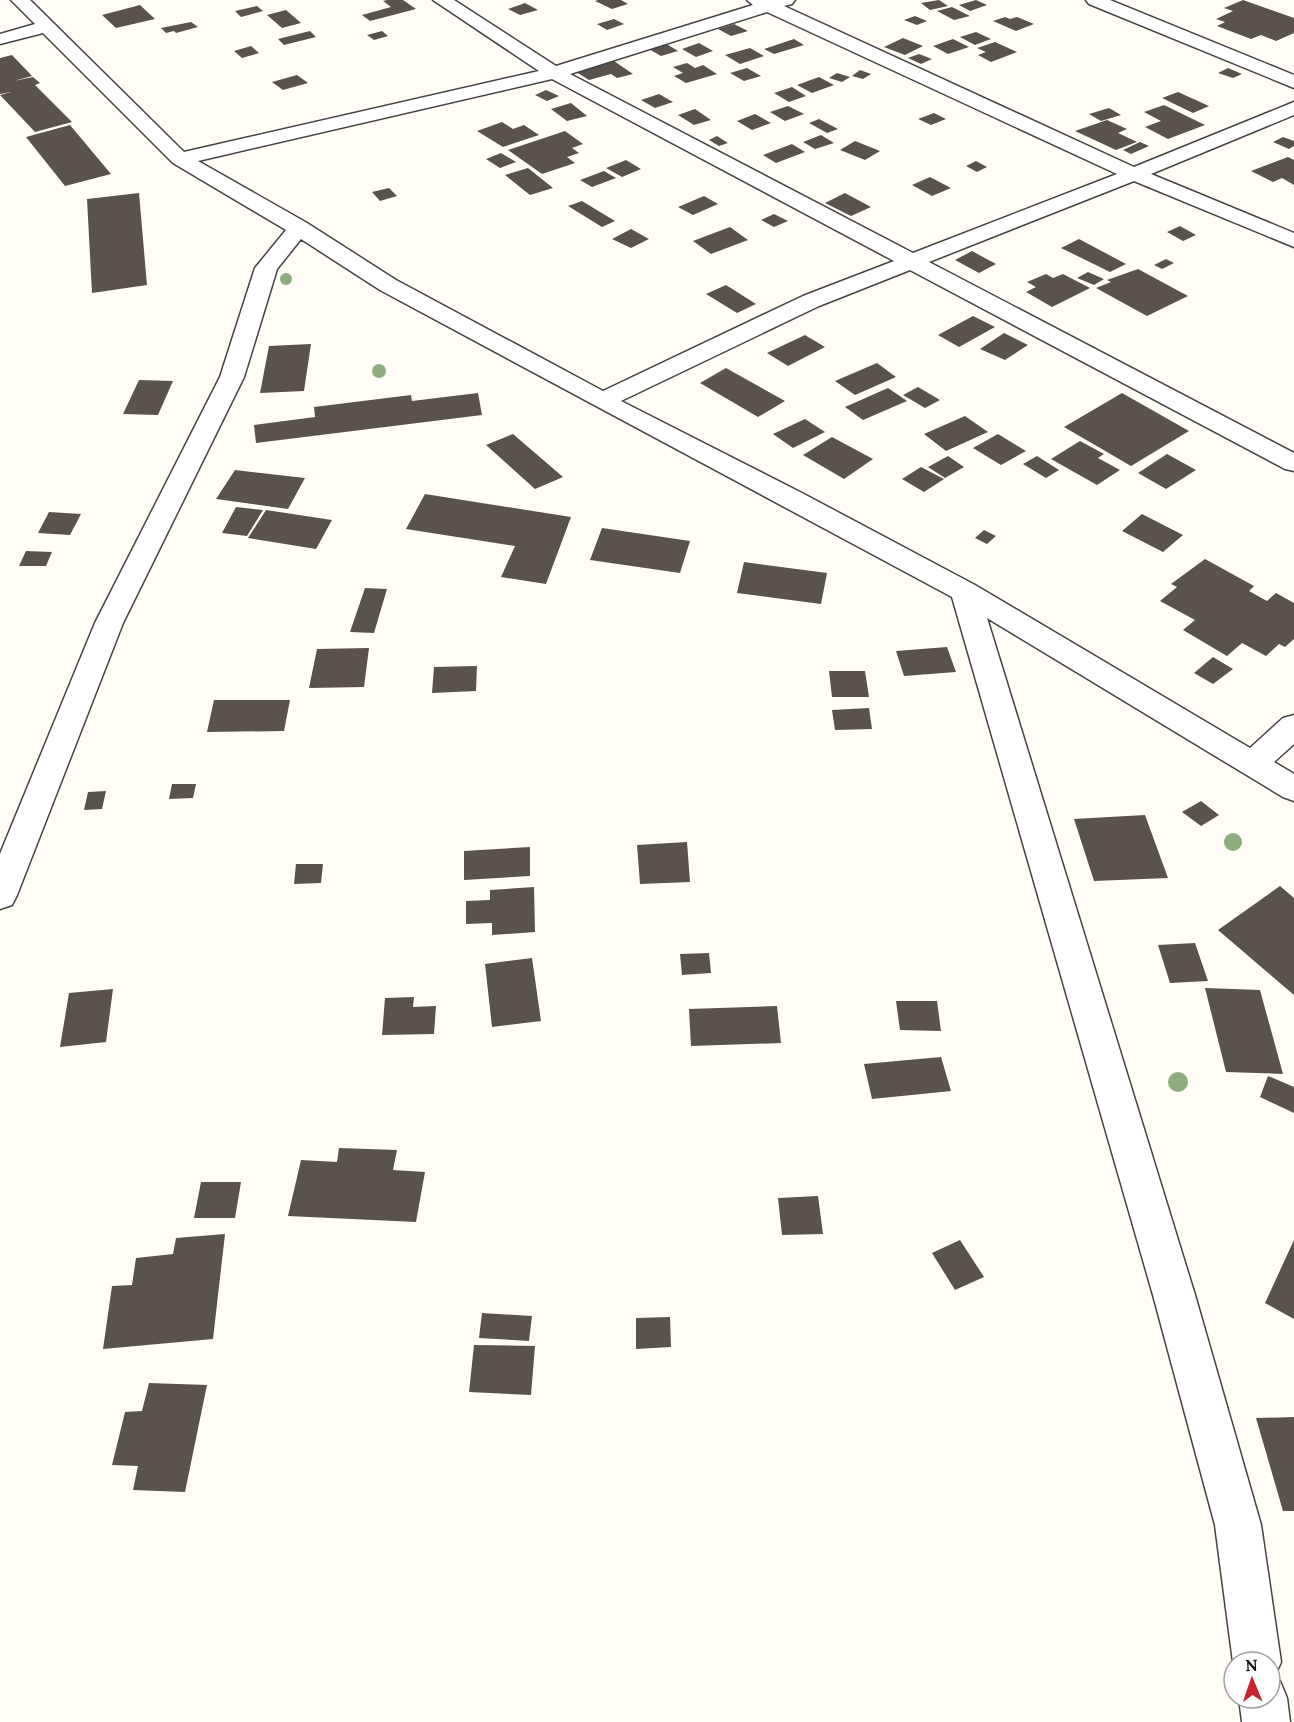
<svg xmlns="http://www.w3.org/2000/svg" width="1294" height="1722" font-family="Lora,serif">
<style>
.building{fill:#5a524d}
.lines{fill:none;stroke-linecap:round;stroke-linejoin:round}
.minor-casing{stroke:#444;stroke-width:3}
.minor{fill:#fff;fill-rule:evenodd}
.tree{fill:#8dad7f}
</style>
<rect width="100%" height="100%" fill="#fffdf5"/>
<path class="building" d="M387 0H403L416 9 370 21 362 15 391 7 383 1Z
M598 0H621L628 4 612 9 595 1Z
M939 0 948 6 930 10 921 3Z
M976 0 987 5 970 11 959 5Z
M1243 0 1294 18V33L1276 41 1261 35 1251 39 1217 26 1225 22 1216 19 1233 11 1224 8Z
M525 3 538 10 520 15 508 9Z
M140 5 155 19 116 28 102 15Z
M257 6 263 11 241 17 235 11Z
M952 7 970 16 954 20 937 11Z
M286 10 301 23 282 28 267 15Z
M915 16 927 21 917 25 904 20Z
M1005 17 1010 19 1017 17 1034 24 1016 31 993 21Z
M614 19 624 24 607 30 597 24Z
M191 22 198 27 176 33 174 31 166 33 161 28Z
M734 24 748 31 731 36 718 29Z
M310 31 316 37 284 45 278 39Z
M382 31 388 36 374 40 367 35Z
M976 32 991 39 975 45 960 37Z
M903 38 923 46 905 55 884 47Z
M794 39 804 45 774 54 764 49Z
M953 39 969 47 948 54 933 46Z
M995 42 1017 52 991 62 978 55 986 52 977 48Z
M665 43 678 51 661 56 647 48Z
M699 43 713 51 696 57 682 49Z
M251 46 259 53 242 58 234 51Z
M750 48 764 56 740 64 725 55Z
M919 54 932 59 921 64 908 58Z
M12 55 32 76 14 81 33 77 40 83 35 85 72 122 35 132 0 95 11 92 0 94V58Z
M611 59 633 74 617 78 611 74 589 80 573 70Z
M687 63 695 68 703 65 717 74 686 83 674 76 683 73 673 67Z
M747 68 761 76 744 81 730 73Z
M1228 68 1242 74 1233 78 1218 73Z
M860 70 871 74 863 79 852 76Z
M837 73 850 77 842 82 829 78Z
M297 75 308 83 283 90 272 82Z
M819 77 834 85 812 93 797 85Z
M792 87 806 96 789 102 774 93Z
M546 90 559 96 547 101 535 95Z
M1178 92 1209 106 1193 113 1162 98Z
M659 94 673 102 655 108 641 100Z
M571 103 587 116 567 121 551 109Z
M1164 105 1205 125 1168 139 1145 127 1161 121 1144 112Z
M788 106 804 114 785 121 770 112Z
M1109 108 1121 115 1101 121 1089 114Z
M695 109 711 120 694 125 678 115Z
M934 113 946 119 931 125 918 119Z
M755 114 771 123 752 130 737 121Z
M819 119 838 129 827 133 809 123Z
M1107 120 1127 129 1118 133 1137 142 1116 150 1075 131Z
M502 122 513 129 524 125 539 135 503 147 477 131Z
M70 125 111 174 65 186 26 137Z
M565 131 583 144 572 148 579 153 567 157 575 163 542 174 508 150Z
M821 135 834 143 815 149 803 142Z
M717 136 728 143 719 146 709 140Z
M1283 137 1294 141V146L1289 149 1273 142Z
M855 141 880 151 865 160 840 150Z
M1140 142 1149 146 1131 154 1123 150Z
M792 144 805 152 776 163 763 155Z
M501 153 516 162 500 168 486 159Z
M1288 157 1294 160V185L1282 178 1273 182 1251 171Z
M626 160 641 169 622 177 606 168Z
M976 161 987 167 977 172 966 166Z
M528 168 553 188 530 195 505 175Z
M604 171 616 178 592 187 580 180Z
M930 177 951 188 932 196 912 185Z
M389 188 397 196 380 201 372 192Z
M139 193 147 285 92 293 87 199Z
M845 193 871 207 851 216 825 203Z
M704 196 718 204 693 215 678 207Z
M582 201 615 221 602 227 568 206Z
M774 214 788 221 774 227 761 220Z
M1180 226 1196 235 1183 241 1167 232Z
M730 227 748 240 711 254 693 241Z
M631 229 649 239 631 248 612 239Z
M1079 239 1126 264 1110 272 1061 248Z
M972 251 996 264 979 273 955 260Z
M1166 259 1174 263 1162 269 1154 265Z
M1138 269 1188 296 1147 316 1096 288 1111 282 1107 280Z
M1088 272 1104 279 1094 285 1077 278Z
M1046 274 1053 278 1063 274 1090 288 1052 307 1026 292 1036 287 1027 282Z
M726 285 756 304 737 313 706 294Z
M973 316 995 327 959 347 938 335Z
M1004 333 1028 345 1005 360 980 349Z
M805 335 825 347 788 366 767 353Z
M311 344 304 391 260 393 269 346Z
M877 363 896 377 855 395 835 381Z
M726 368 785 401 758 417 700 383Z
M139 380 173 381 158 415 123 414Z
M918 387 940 400 925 408 903 395Z
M888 388 907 401 863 420 845 407Z
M478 393 482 415 256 443 254 425 315 417 314 407 411 395 412 401Z
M1122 393 1189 431 1131 466 1064 427Z
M965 416 988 432 946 451 924 434Z
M805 419 825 432 793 448 773 434Z
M513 434 563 477 535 489 486 445Z
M998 434 1026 451 1001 465 973 448Z
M832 437 873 459 844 479 803 455Z
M1080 441 1104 454 1098 458 1120 470 1097 485 1051 459Z
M1167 454 1196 470 1166 489 1138 473Z
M948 456 964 467 945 478 928 467Z
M1037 456 1059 470 1046 478 1023 464Z
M921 467 944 479 924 492 902 479Z
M235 470 305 478 288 509 216 499Z
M425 494 571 517 546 584 501 577 515 546 406 529Z
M236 507 263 510 247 536 222 533Z
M266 510 332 520 316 549 248 538Z
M49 512 81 514 70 535 38 533Z
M1142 514 1183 535 1163 552 1122 531Z
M602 528 690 541 680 573 590 560Z
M984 530 996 536 987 544 975 538Z
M26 551 52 552 46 566H19Z
M1205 559 1254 586 1249 591 1267 601 1276 593 1294 603V639L1285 647 1279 644 1266 656 1242 643 1227 656 1183 630 1195 620 1160 601 1177 587 1171 584Z
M744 562 827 573 821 604 737 593Z
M365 588 387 589 374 633 350 632Z
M947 647 956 672 904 676 896 651Z
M369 648 364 687 309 688 317 649Z
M1213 657 1233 669 1213 684 1194 673Z
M477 666 476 691 432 693 434 667Z
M829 671H865L869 697H832Z
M214 700H290L284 731 207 732Z
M869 708 872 729 835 730 832 710Z
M172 784H196L193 798 169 799Z
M106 791 102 809 84 810 88 792Z
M1201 801 1219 815 1201 826 1182 812Z
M1145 815 1168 878 1094 881 1074 819Z
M687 842 690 882 640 884 637 845Z
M530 847V876L464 880V851Z
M296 864H323L321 883 294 884Z
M1280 886 1294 898V995L1218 930Z
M534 887 535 932 492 935V923L466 924V901L490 900V890Z
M1195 943 1208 981 1170 983 1158 945Z
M709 953 711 973 682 975 680 954Z
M532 958 541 1021 492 1027 485 964Z
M1205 988 1260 990 1283 1074 1226 1072Z
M113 989 106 1042 60 1047 69 993Z
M414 997 413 1007 436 1006 434 1034 382 1035 385 998Z
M896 1001H937L941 1031 900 1030Z
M777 1006 781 1043 691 1046 689 1009Z
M941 1057 951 1091 872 1099 864 1064Z
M1268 1076 1294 1087V1113L1260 1097Z
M339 1148 397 1150 393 1170 425 1172 416 1222 288 1216 301 1160 337 1162Z
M201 1182H241L235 1218H194Z
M818 1196 823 1234 782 1235 778 1198Z
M225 1234 213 1339 103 1349 112 1286 132 1285 136 1258 173 1254 176 1238Z
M960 1240 984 1277 955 1290 932 1253Z
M1294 1240V1319L1265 1303Z
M482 1313 532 1316 529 1341 479 1338Z
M670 1317 671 1347 636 1349V1318Z
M474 1345 535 1346 531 1395 469 1392Z
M149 1383 207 1385 185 1492 133 1490 138 1466 112 1465 125 1412 142 1411Z
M1294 1417V1511H1283L1256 1418Z"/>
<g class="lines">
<g class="minor-casing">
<path id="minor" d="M11 0H30L184 152 539 71 433 0H454L556 66 753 5 747 0H795L792 4 784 6 1134 167 1294 102V115L1151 174 1294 233V247L1134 181 929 262 1294 453V471L1285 469 910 270 819 306 621 401 800 492 975 585 1250 748 1283 718 1294 715V744L1274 762 1294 774V801L1283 797 987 618 1195 1295 1261 1525 1281 1662 1274 1678 1280 1681 1287 1698 1290 1722H1242L1239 1698H1270V1662H1234V1664L1233 1662 1215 1525 1153 1295 952 597 380 290 301 239 277 269 244 377 123 623 17 895 12 905 0 909V854L95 623 220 377 255 268 286 230 173 163 43 33 0 44V34L35 24ZM767 12 1117 174 913 253 570 74ZM552 79 894 261 803 296 603 391 396 280 307 223 198 161Z
M1086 0H1110L1294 75V88L1089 4Z"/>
</g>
<use href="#minor" class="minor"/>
</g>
<g class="tree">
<circle cx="286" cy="279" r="6"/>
<circle cx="379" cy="371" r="7"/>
<circle cx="1233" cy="842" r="9"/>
<circle cx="1178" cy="1082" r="10"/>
</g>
<g transform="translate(1252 1680) rotate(358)"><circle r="28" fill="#ffffff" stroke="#a0a0a0" stroke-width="1.5"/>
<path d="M0-4.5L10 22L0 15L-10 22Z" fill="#c4262e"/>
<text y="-9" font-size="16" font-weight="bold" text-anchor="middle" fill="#111111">N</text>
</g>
</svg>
